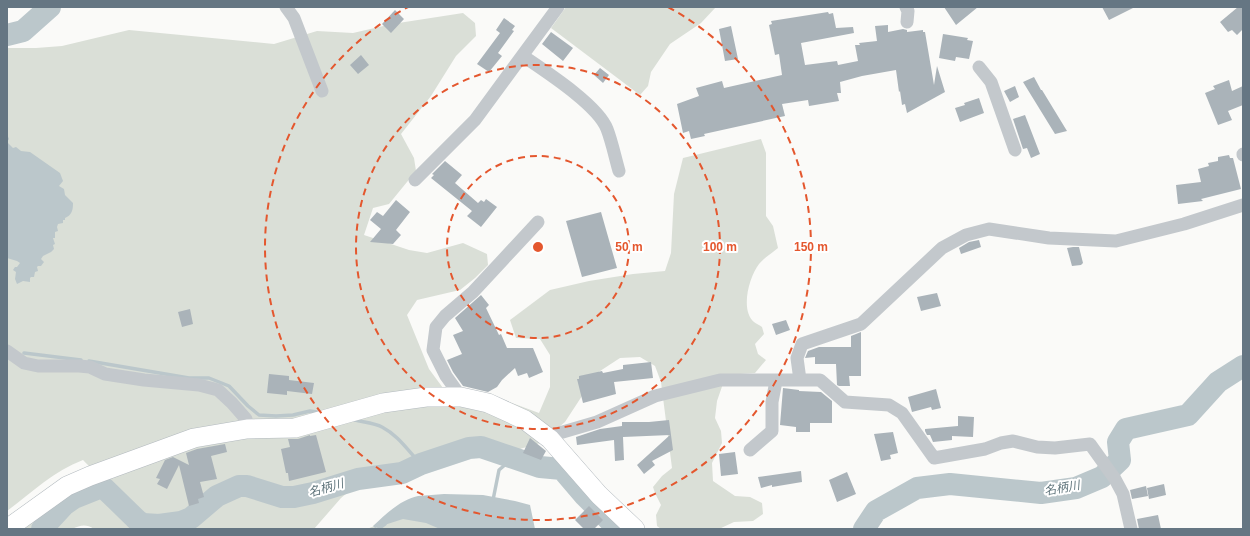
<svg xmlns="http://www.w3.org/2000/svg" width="1250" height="536" font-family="Arial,'Noto Sans JP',sans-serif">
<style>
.green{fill:#dadfd7}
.water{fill:#bbc7cb}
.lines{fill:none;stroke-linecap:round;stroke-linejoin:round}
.stream{stroke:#bbc7cb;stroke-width:3.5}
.river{stroke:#bbc7cb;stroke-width:22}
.building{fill:#aab3b9}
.secondary-casing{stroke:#b3babf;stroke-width:20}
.street{stroke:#c3c8cc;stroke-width:13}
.secondary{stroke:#fff;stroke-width:19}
.ring{fill:none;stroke:#e4572e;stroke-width:2;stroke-dasharray:7 5}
.labels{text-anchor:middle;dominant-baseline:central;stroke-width:4;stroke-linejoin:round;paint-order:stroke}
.water-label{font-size:12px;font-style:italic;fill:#60757c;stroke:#fff}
.centre{fill:#e4572e;stroke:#fff;stroke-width:2}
.ring-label{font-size:12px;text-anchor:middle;font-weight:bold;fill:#e4572e;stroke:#fff;stroke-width:4;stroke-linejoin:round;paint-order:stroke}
</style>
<rect width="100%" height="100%" fill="#fafaf8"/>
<path class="green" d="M566 7H716L701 23 670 44 651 72 648 86 640 95 551 28Z
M463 13 475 23 476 36 456 56 431 96 401 134 414 158 416 171 389 204 373 208 364 235 409 250 427 253 463 243 487 254 488 265 475 278 460 290 417 300 407 315 429 369 443 388 490 395 539 413 550 387V355L540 339 516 338 510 320 550 290 589 281 633 274 665 271 671 253 674 194 683 158 761 139 766 153V216L773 226 778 248C772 253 764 258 759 264 749 277 740 310 754 322 756 324 760 325 762 327L764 334 755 344 758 354 766 360 755 373 726 375 717 401 715 418 721 431 722 443 712 463 713 481 735 496 750 497 762 503 763 514 753 521 734 522 719 529H661L657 526 656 515 661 505 655 493 653 487 662 476 672 468 661 382 655 366 640 357 620 358 597 373 565 422 540 443 503 454 393 467 365 478 341 498 314 529H94C86 524 81 525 72 529H16L70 493C88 490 113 499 129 507L83 460C54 471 31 493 7 511V48H36L62 46 129 30 274 44 317 31 353 33 392 24Z
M409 515 444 529H367L391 519Z"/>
<path class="water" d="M7 134 9 139 7 142 13 148 16 147 21 151 30 152 60 173 63 181 59 186 64 189 65 195 73 203C73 210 72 215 65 218V220H63V223L58 224 57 227 58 231 55 232V238H53L55 244 53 245 54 249 51 252 43 256 41 259 44 262 41 266H38L37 267 38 271 35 272 34 277H31L30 278V282L23 281 17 284 15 279 16 272 13 270 15 267H17L20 263 17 261 7 258Z
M444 494 483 495 515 501 530 505 535 529H440L426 523 403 519 375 528 373 526C386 514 400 500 418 496 427 495 436 495 444 494Z"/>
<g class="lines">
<path class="stream" d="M24 353 81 360
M89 361 189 378H209L229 386 248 406 259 415 276 416 293 415 310 411 317 412
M355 420C363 422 375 423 382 427 399 436 408 451 421 464
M493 500 499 470 514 457
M378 529 385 524"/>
<path class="river" d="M7 35 23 31 50 7
M42 529 64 505 74 498 99 488H104L138 521 143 524 159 525 181 522 191 518 217 496 239 486H247L282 497H294L313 493 358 479 402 473 421 464 469 448 481 447 540 467 562 469 585 496 618 529
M864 529 876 511 917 488 950 484 1041 493 1076 488 1102 477 1120 460 1118 442 1126 429 1188 415 1218 382 1243 366"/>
</g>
<path class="building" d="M944 7H978L956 25Z
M1102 7H1135L1109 20Z
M1238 7H1243V29L1237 35 1232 30 1228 32 1220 22Z
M395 10 404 19 391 33 382 24Z
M828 12 829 14 833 13 836 28 853 27 854 33 801 43 805 65 837 61 838 65 858 61 855 45H860L859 43 877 41 875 26 888 25V32L903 29 907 30V32L923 30V32H925L934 85 937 66 945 92 907 113 905 104 902 105 900 91 899 92 896 70 862 76 840 82 841 93H837L839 101 809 106 808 100 782 104 785 116 704 134 705 136 691 139 689 131 683 133 677 104 699 96 696 88 722 81 724 88 782 75 779 54 775 55 769 25 772 24 771 21Z
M504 18 515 26 512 30 514 31 498 53 502 56 489 72 477 64 500 33 496 30Z
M731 26 738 59 725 61 719 29Z
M551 32 573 48 563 61 542 44Z
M943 34 968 38 967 40 973 41 969 59 956 57 955 61 939 58Z
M361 55 369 65 358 74 350 65Z
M600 68 609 75 603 83 594 75Z
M1034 77 1041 90H1042L1067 131 1055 134 1023 82Z
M1229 80 1232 91 1243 86V105L1228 111 1232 120 1218 125 1205 93 1215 89 1213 86Z
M1015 86 1019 97 1010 102 1004 91Z
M979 98 984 113 960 122 955 108 965 105 964 103Z
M1025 115 1040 154 1031 158 1027 148 1023 149 1013 119Z
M1229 155 1230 158H1233L1241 189 1201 199 1203 201 1178 204 1176 185 1201 182 1198 169 1209 166 1208 163 1218 161V157Z
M445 161 462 175 455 183 478 203 481 200 484 202 486 199 497 207 481 227 467 216 472 211 431 178 434 175 432 174Z
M396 200 410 212 396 230 401 235 393 244 370 242 381 229 370 220 377 212 383 216Z
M601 212 617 268 582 277 566 221Z
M979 240 981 247 961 254 959 248 969 242Z
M1073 247H1079L1083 263 1081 265 1072 266 1067 248Z
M937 293 941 306 921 311 917 297Z
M481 295 489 305 486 308 499 335 501 334 507 348H533L543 372 529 378 527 373 518 376 515 368 502 380 497 387 488 392 463 386 453 372 447 360 462 354 453 335 463 331 455 318Z
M190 309 193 324 182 327 178 312Z
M786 320 790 330 776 335 772 324Z
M861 332V376H849L850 386H839L837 385 836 364H815V357L805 358 808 351 819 347H851V336Z
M651 362 653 378 614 382 616 394 583 403 577 379H579V376L602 371 603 373 623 369V365Z
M269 374 289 376V380L314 383 312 394 287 391V395L267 393Z
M783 388 799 390V391L821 392 832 401V423H810V432H796V427L780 425Z
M936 389 941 408 932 410 931 407 912 412 908 397Z
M958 416 974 417 973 437 952 436V440L933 442 930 435H927L925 431V429L958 426Z
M669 420 673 450 652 461 655 465 644 474 637 465 670 435 623 437 624 460 615 461 614 440 577 445 576 437 600 429 622 426V422H649Z
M893 432 898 453 890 455 891 459 881 461 874 434Z
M310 435V436L316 435 326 472 289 481 288 473H286L281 449 290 447 288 439H298Z
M530 438 546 451 541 460 523 453Z
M225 444 227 452 211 456 217 479 200 482 204 497 198 499 199 503 189 506 179 465 167 489 157 484 160 479 156 478 165 460 173 457 189 465 186 453 197 449Z
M735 452 738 474 721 476 719 454Z
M801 471 802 482 772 487V485L761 488 758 477Z
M847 472 856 494 837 502 829 480Z
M1164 484 1166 495 1149 499 1147 488Z
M1146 486 1148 496 1132 499 1130 490Z
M589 506 603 520 594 529H584L575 520Z
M1158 515 1161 529H1139L1137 519Z"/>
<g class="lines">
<g class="secondary-casing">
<path id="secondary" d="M7 529 67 486 90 476 194 438 247 429 295 428 383 403 426 397H461L488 403 525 420 550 439 599 495 635 529"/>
</g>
<path class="street" d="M286 7 294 18 322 91
M906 7 908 11 907 22
M523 56C545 71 598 105 607 129 612 142 615 157 619 171
M979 67 991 82 1015 150
M1243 154V155
M415 180 475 120 558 7
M7 351 24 363 38 366H79L90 367 105 374 144 380 199 385 218 390 232 403 246 419 247 429
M800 380 797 358 802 344 861 324 942 248 966 235 989 229 1049 238 1116 241 1184 224 1243 205
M461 397 446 376 433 350 436 327 445 316 473 292 538 222
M550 439 556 434 597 422 655 396 720 380H820L845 402 889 405 902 413 934 458 985 449 1001 443 1013 441 1037 447 1055 448 1090 444 1115 479 1123 494 1131 529
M750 450 772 431V402L776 381"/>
<use href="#secondary" class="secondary"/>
</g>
<g class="ring">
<circle cx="538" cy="247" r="91"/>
<circle cx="538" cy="247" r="182"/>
<path d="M668 7A273 273 0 1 1 408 7"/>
</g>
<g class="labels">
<g class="water-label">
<text transform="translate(326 488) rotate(-16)">名柄川</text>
<text transform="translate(1062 488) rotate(-10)">名柄川</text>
</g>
</g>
<circle cx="538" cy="247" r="6" class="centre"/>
<g class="ring-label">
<text x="629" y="251">50 m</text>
<text x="720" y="251">100 m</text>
<text x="811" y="251">150 m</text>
</g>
<rect width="1250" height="536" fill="none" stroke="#657683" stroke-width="16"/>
</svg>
